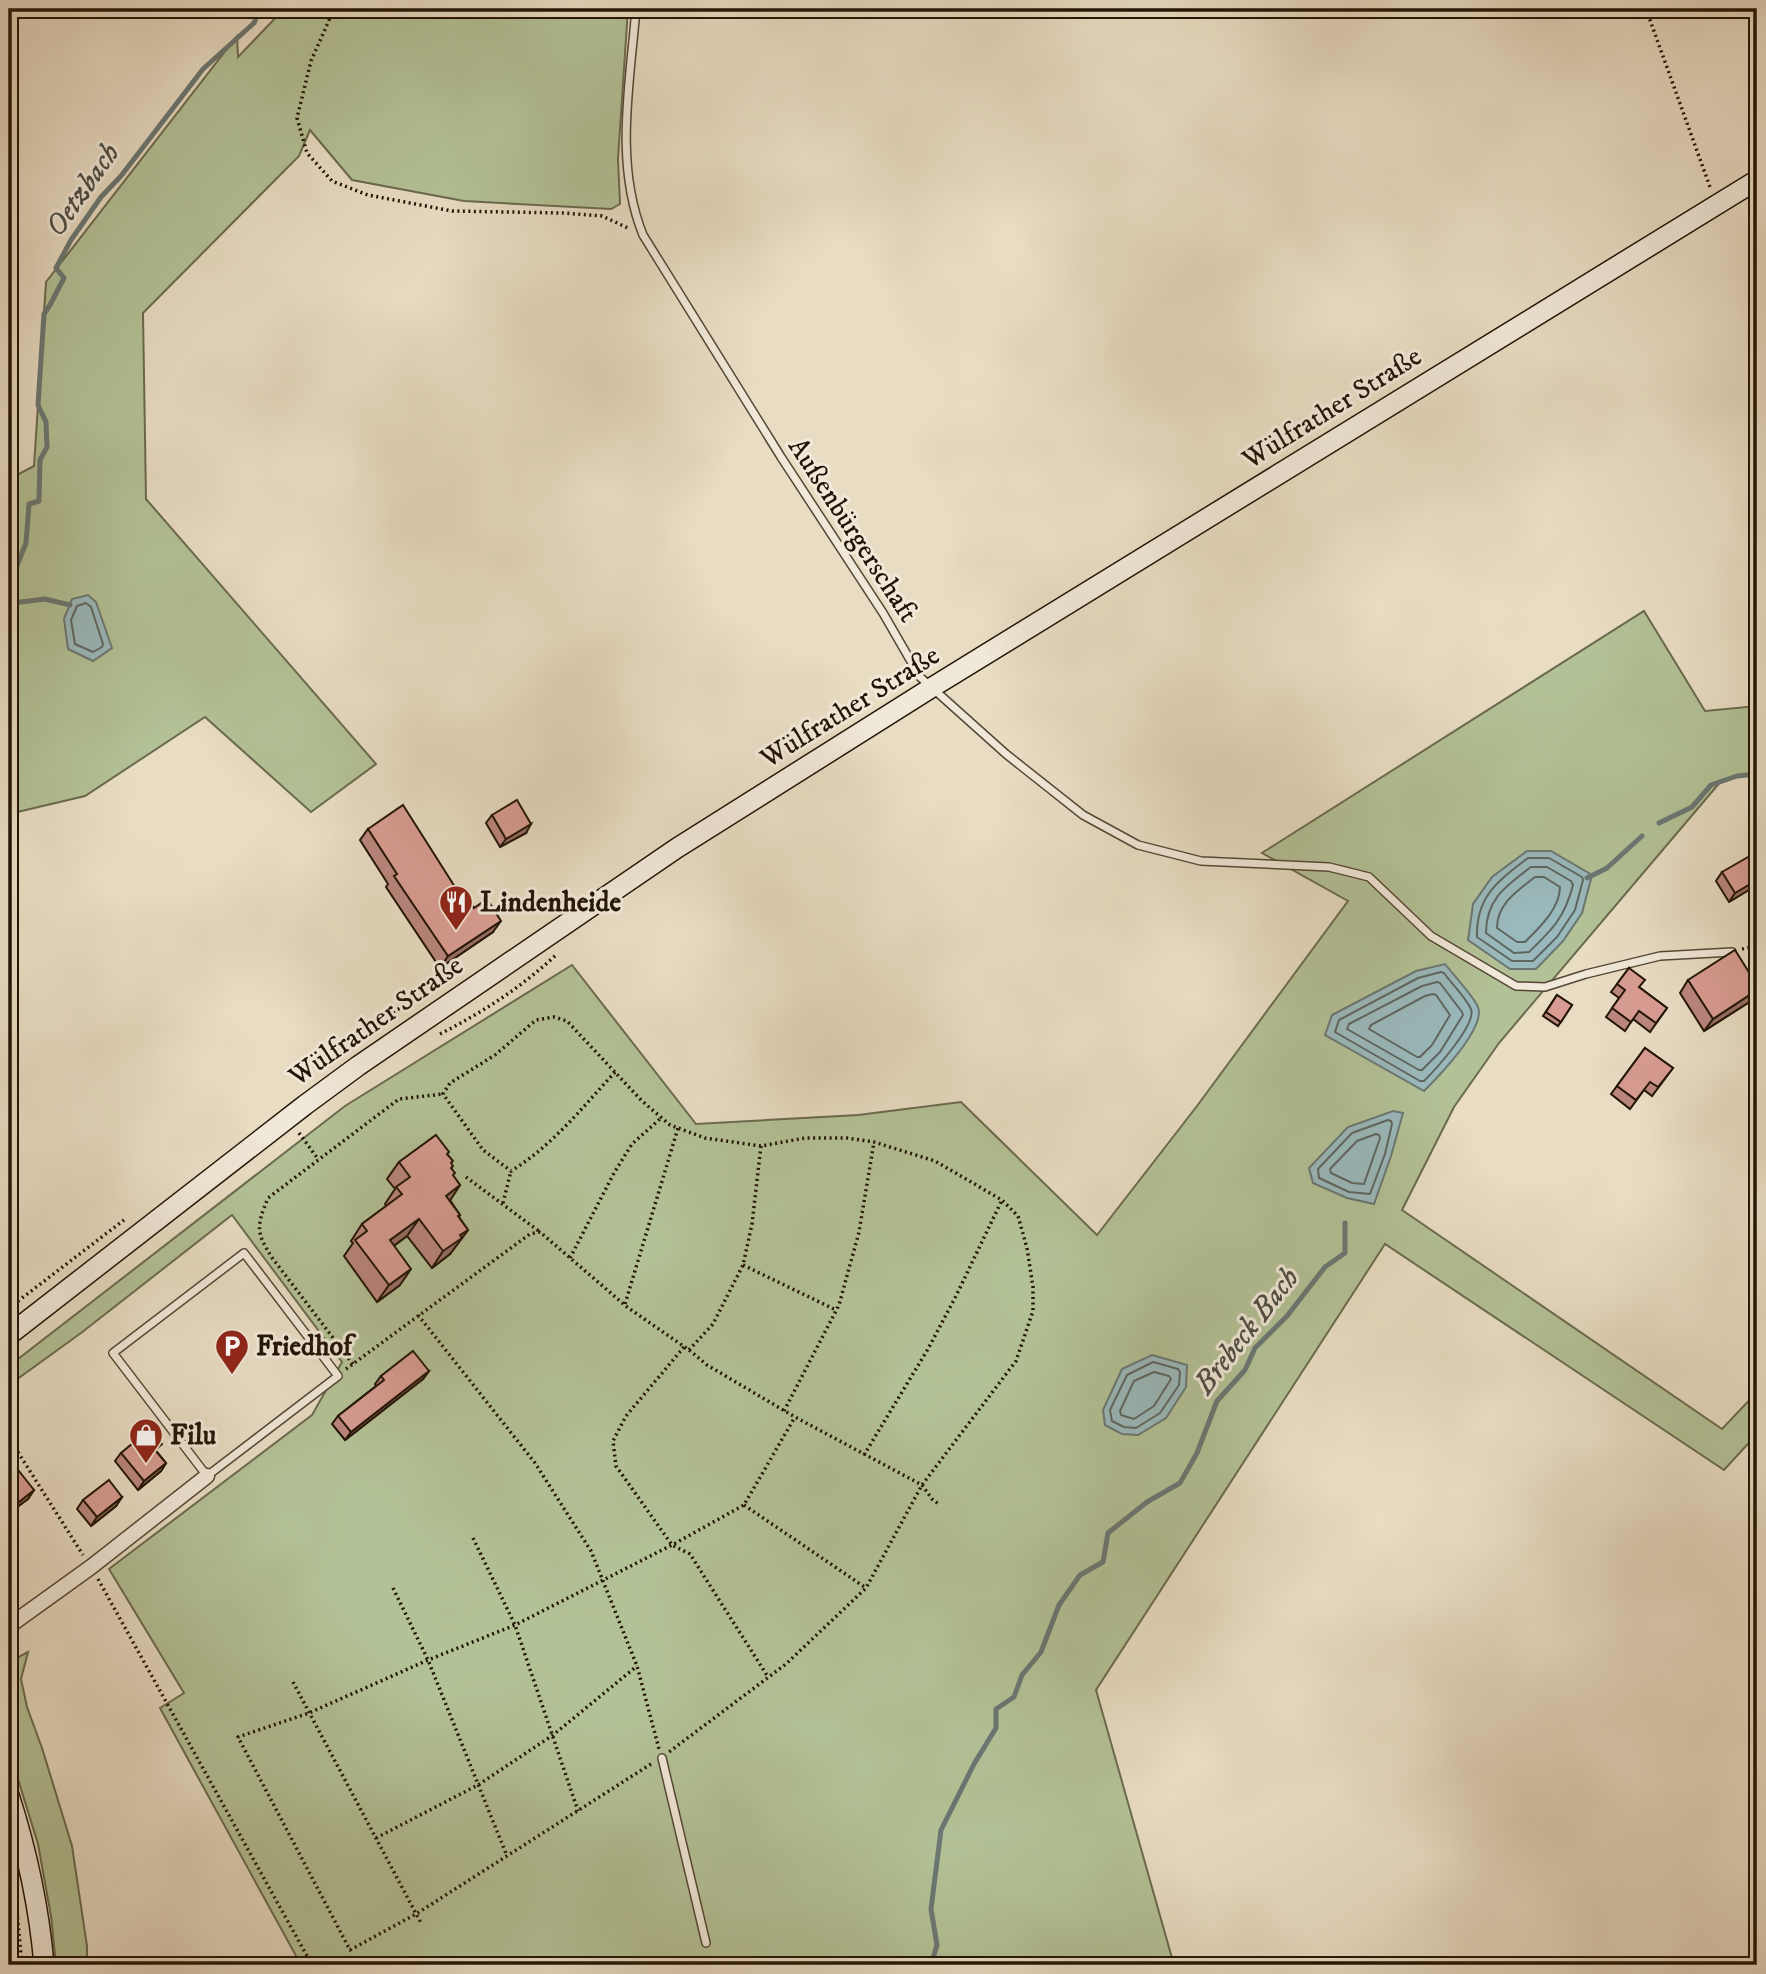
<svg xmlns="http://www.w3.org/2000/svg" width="1766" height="1974" font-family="'IM FELL DW Pica',serif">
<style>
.green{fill:#b3c196;stroke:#6a6a4e;stroke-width:2}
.water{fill:#9ab9bc;stroke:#6a7773;stroke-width:2}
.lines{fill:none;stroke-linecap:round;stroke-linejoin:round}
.shore{stroke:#5e6660;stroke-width:2}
.stream{stroke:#6a7773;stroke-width:5}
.lane-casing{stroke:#544634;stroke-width:10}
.street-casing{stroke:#544634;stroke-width:17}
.secondary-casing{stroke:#221405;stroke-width:22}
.path{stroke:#221405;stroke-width:3.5;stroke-dasharray:2 3.5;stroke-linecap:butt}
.lane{stroke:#f0e8d8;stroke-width:7}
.street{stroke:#f0e8d8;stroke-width:14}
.secondary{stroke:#f0e8d8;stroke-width:19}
.wall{fill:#ba867e;stroke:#221405;stroke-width:2}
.shaded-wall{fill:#976d66;stroke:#221405;stroke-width:2}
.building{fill:#d89c92;stroke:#221405;stroke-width:2}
.labels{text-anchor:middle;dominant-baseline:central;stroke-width:6;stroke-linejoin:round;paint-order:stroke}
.street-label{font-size:28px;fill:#221405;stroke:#f0e8d8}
.poi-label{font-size:28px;font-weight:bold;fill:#221405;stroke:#f0e8d8;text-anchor:start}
.water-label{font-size:30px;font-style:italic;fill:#4c4e45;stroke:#f0e8d8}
</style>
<rect width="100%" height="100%" fill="#e8dcc3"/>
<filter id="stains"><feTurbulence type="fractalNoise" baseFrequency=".00286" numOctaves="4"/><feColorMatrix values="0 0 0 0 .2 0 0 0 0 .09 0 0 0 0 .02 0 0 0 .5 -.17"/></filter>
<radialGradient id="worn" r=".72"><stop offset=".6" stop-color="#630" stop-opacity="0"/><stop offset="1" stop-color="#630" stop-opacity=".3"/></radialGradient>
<path class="green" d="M284 9H628L618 159 620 204 611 209 464 201 352 180 310 130 299 156 143 313 146 499 376 764 311 812 205 717 85 796 9 814V479L34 466 46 282 237 36 238 57Z
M1644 611 1705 711 1757 706V773L1722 780 1499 1043 1454 1107 1402 1210 1722 1429 1757 1392V1434L1724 1470 1385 1244 1096 1690 1174 1965H301L160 1708 184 1693 109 1569 312 1415 342 1362 232 1215 81 1333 9 1385V1366L345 1106 572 965 696 1124 858 1115 961 1102 1097 1235 1197 1106 1348 901 1262 853Z
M28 1652 21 1679 27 1707 42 1748 72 1846 87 1946V1965H56L51 1916 38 1844 9 1750V1662Z"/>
<path class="water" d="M88 595 96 602 112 648 93 661 68 649 64 619 72 599Z
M1527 851H1551L1592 875 1582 913 1563 941 1536 969H1510L1468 940 1473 904 1492 877Z
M1445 964C1452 973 1475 998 1478 1007 1486 1028 1438 1077 1424 1091L1325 1035 1332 1015 1416 971Z
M1393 1111 1403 1113 1391 1156 1374 1204 1347 1198 1313 1183 1309 1168 1348 1127Z
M1152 1355 1187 1365 1186 1387 1166 1418 1138 1435 1122 1434 1105 1425 1103 1410 1122 1369Z"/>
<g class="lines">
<path class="shore" d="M86 603 91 607 103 644 102 647 93 652 75 644 71 620 77 606Z
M1528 858H1549L1582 877 1583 880 1575 910 1557 937 1533 961H1512L1477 937C1476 896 1498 881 1528 858Z
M1531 867H1547L1571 881 1573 885C1565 917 1552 930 1529 952L1514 953 1486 933C1486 899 1506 886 1531 867Z
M1535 877H1544L1560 887C1560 908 1540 927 1525 942H1517L1497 928C1497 904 1517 891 1535 877Z
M1441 972 1444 973C1451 983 1466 998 1471 1009 1477 1024 1435 1070 1424 1081H1420L1335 1032 1339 1020 1418 978Z
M1437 982 1440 983 1462 1012 1463 1015 1440 1052 1422 1070H1419L1347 1029 1349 1024 1422 986Z
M1433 994 1436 995 1450 1015 1432 1045 1420 1057H1417L1369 1029 1371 1025 1425 996Z
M1388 1120 1391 1121 1392 1124 1385 1154 1370 1194 1349 1192 1319 1178 1318 1169 1352 1133Z
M1376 1134 1379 1135 1380 1138 1364 1184 1352 1183 1331 1173 1330 1169 1357 1141Z
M1153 1362 1178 1369 1180 1372 1179 1385 1160 1413 1136 1428 1124 1427 1112 1421 1110 1410 1127 1375Z
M1154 1372 1169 1376 1171 1379 1154 1406 1134 1419 1121 1415 1120 1411 1134 1381Z"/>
<path class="stream" d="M9 586 26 543 29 504 39 501 40 460 47 447 46 422 38 405 44 314 50 305 64 278 56 268 71 240 101 197 121 176 203 69 254 23 260 9
M9 601 13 603 45 599 70 605
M1659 823 1692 807 1711 785 1737 776 1757 774
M1587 878 1607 868 1642 836
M931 1965 937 1945 931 1909 941 1830 974 1764 996 1728V1709L1014 1697 1022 1675 1041 1652 1059 1605 1080 1575 1103 1562 1108 1533 1147 1502 1180 1483 1197 1453 1217 1401 1245 1370 1255 1348 1287 1316 1325 1267 1345 1253V1223"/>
<g class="lane-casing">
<path id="lane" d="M636 9C630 83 614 163 643 235L781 457 883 613 920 677 1006 754 1083 815 1138 845 1201 861 1329 867 1369 877 1431 936 1516 986 1545 987 1586 974 1660 956 1732 952
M244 1253 338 1376 207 1476 113 1353Z
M662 1758 706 1943"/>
</g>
<g class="street-casing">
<path id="street" d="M9 1626 91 1567 207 1476"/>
</g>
<g class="secondary-casing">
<path id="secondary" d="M9 1335 305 1105 358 1066 677 848 931 688 1757 180
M9 1795C27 1851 39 1906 44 1965"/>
</g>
<path class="path" d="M334 9 311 61 297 118 307 153 332 181 368 195 452 211 563 213 602 216 628 228
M1646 9 1710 187
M1742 949 1757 946
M440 1034C483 1012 522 987 557 954
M333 1060 384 1017 435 989
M615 1072C583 1107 552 1146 511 1171L483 1150 443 1094 450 1083 495 1055 536 1020 554 1017 567 1021 642 1101 670 1125 705 1138 761 1146 805 1138H847L874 1142 935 1161 1002 1200 1018 1216 1027 1248 1033 1287V1311L1016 1361 922 1485 866 1588 786 1664 669 1752
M299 1133 318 1159
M466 1177 540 1232
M503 1203 511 1171
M570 1258 614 1173 632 1144 661 1118
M743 1265 836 1310
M625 1304 678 1128
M9 1308 124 1220
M418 1315 535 1463 591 1551 637 1666 659 1749
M684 1347 626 1416 613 1441 616 1466 672 1545 690 1554 768 1677
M689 1350 713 1324 743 1265 752 1224 761 1146
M353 1364 273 1259C256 1233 256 1227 268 1198L399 1099 443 1094
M346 1369 530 1234 540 1232 627 1307 689 1350 707 1365 795 1417 922 1485 932 1499 940 1505
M784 1411 839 1305 859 1232 874 1142
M9 1438 83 1555
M864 1455 928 1349 956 1296 1002 1200
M744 1505 866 1588
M473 1538 515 1625 578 1811
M98 1579 312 1965
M393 1588 428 1660 507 1856
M293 1682 421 1923
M651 1764 416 1914 350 1950 238 1737 309 1713 428 1660 515 1625 672 1545 744 1505 795 1417
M376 1838 478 1785 553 1735 637 1666
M17 1912 22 1965
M1504 1965 1515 1962"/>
<use href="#lane" class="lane"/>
<use href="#street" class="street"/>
<use href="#secondary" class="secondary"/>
</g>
<path class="wall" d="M492 815 526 833 500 847 486 823Z
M368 829 474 908 493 932 440 968 386 887 388 884 360 840Z
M1722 872 1757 885 1729 902 1716 881Z
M1629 968 1639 987 1667 1008 1650 1032 1633 1019 1625 1031 1606 1017 1619 998 1611 992Z
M1688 980 1751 1001 1704 1031 1680 993Z
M1557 995 1572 1005 1558 1026 1543 1016Z
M1645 1048 1673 1068 1652 1096 1644 1090 1630 1109 1611 1094Z
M447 1154 451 1164 453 1176 460 1185 450 1200 460 1215 459 1217 468 1230 450 1254 432 1268 407 1236 394 1246 400 1285 377 1302 344 1256 353 1243 351 1241 362 1224 386 1206 385 1204 395 1189 387 1179 399 1162Z
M429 1371 423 1379 345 1440 332 1424 338 1416 376 1386 375 1384 381 1376Z
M157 1452 166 1463 161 1471 138 1490 115 1461 121 1453Z
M9 1472 34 1490 28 1499 13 1510 9 1504Z
M122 1497 116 1506 91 1526 77 1509 83 1500Z"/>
<path class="shaded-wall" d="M531 824 526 833 500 847 506 839Z
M1757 880V885L1729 902 1735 893Z
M501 921 493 932 440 968 448 956Z
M1757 990V992L1751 1001 1704 1031 1713 1019Z
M460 1185 449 1202 446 1196Z
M419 1219 407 1236 378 1257 390 1240Z
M468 1230 450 1254 432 1268 443 1251 460 1235Z
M411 1269 400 1285 377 1302 389 1285Z
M429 1371 423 1379 345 1440 351 1432Z
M166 1463 161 1471 138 1490 144 1481Z
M34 1490 28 1499 13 1510 19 1502Z
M122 1497 116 1506 91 1526 97 1517Z"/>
<path class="building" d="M517 800 531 824 506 839 492 815Z
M403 805 462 898 466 896 474 908 487 899 501 921 448 956 394 876 397 874 368 829Z
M1755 853 1757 856V880L1735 893 1722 872Z
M1735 950 1757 985V990L1713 1019 1688 980Z
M1629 968 1645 980 1639 987 1667 1008 1656 1023 1639 1011 1631 1022 1612 1008 1625 990 1617 984Z
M1557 995 1572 1005 1561 1022 1546 1012Z
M1645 1048 1673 1068 1658 1087 1650 1082 1636 1100 1617 1086Z
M436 1135 449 1152 447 1154 453 1161 451 1163 453 1166 451 1168 455 1173 453 1175 460 1185 446 1196 460 1215 458 1216 468 1230 460 1235 462 1238 443 1251 419 1219 390 1240 411 1269 389 1285 355 1240 367 1231 362 1224 402 1194 396 1187 410 1177 399 1162Z
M413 1351 429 1371 351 1432 338 1416 384 1380 381 1376Z
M150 1429 162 1444 155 1450 166 1463 144 1481 121 1453Z
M15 1466 34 1490 19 1502 9 1488V1472Z
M109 1480 122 1497 97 1517 83 1500Z"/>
<defs>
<g id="restaurant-pin" transform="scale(1.75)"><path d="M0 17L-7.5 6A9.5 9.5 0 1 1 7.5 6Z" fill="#8f2418" stroke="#f0e8d8"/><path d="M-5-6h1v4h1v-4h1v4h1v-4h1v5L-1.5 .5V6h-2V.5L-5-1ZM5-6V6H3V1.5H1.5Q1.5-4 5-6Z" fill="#fff"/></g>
<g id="parking-pin" transform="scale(1.75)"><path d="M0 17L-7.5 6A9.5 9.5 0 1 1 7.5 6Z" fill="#8f2418" stroke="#f0e8d8"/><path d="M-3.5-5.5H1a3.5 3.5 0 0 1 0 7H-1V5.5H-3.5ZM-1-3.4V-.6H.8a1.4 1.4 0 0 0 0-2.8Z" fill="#fff"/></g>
<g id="shop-pin" transform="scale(1.75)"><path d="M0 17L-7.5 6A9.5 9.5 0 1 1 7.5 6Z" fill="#8f2418" stroke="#f0e8d8"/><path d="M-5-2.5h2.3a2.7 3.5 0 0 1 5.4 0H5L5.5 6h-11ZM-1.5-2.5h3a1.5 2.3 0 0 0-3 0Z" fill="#fff"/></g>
</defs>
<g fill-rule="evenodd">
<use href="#restaurant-pin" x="456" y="902"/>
<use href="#parking-pin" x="232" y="1346"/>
<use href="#shop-pin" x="146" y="1435"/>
</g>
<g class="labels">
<g class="street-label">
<text transform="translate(1332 408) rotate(-32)">Wülfrather Straße</text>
<text transform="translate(853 530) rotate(57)">Außenbürgerschaft</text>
<text transform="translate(850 707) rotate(-32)">Wülfrather Straße</text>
<text transform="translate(376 1021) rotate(-35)">Wülfrather Straße</text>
</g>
<g class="poi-label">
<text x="480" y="902">Lindenheide</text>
<text x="256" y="1346">Friedhof</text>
<text x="170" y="1435">Filu</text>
</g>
<g class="water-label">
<text transform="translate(83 190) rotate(-55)">Oetzbach</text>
<text transform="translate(1247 1331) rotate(-52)">Brebeck Bach</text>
</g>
</g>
<rect width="1766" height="1974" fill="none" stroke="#e8dcc3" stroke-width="35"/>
<rect x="10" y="10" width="1745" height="1953" fill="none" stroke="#221405" stroke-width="3.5"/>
<rect x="18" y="18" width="1731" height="1939" fill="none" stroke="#221405" stroke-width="2"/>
<rect width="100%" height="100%" filter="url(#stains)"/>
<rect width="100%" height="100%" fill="url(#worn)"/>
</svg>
